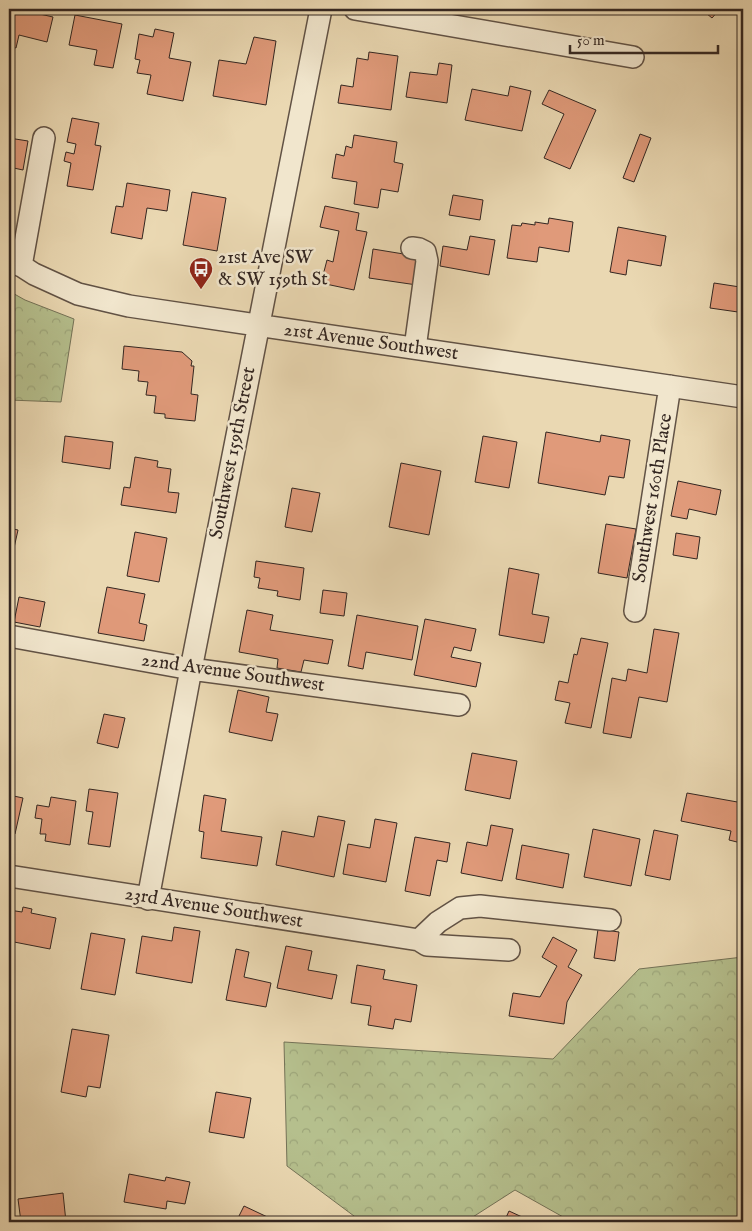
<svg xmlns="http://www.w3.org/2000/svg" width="752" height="1231" font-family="'IM FELL English',serif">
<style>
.forest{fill:url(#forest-crowns);stroke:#747257}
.building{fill:#e09a7a;stroke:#332621}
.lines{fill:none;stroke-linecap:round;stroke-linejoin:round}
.minor-casing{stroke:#615245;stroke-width:24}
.minor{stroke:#f1e6cd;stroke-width:21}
.labels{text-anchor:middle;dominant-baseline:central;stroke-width:5;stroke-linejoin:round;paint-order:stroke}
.poi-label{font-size:19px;fill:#332621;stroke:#f1e6cd;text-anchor:start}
.street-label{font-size:19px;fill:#332621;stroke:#f1e6cd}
</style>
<defs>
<pattern id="forest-crowns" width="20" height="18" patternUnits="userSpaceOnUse" patternTransform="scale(1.25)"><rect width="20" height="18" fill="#b5bf8d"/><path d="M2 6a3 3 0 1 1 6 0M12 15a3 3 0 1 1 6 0" fill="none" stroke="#9ca479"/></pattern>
</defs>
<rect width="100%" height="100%" fill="#ead8b2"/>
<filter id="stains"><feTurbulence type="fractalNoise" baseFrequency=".004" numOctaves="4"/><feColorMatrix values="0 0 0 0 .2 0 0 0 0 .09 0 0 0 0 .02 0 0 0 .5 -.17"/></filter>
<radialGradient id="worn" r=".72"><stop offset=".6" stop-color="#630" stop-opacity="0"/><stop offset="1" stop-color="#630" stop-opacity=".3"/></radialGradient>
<path class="forest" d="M9 291 25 300 74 319 61 402 9 400Z
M743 957V1222H572L515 1190 465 1222H362L287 1166 284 1042 553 1059 639 969Z"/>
<path class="building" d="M11 9H18L53 17 47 42 19 35 16 48 9 46V17Z
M701 9H720L712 18Z
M75 15 122 24 113 68 94 65 97 50 69 45Z
M155 29 174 33 169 58 191 62 183 101 147 94 151 75 137 73 140 60 135 59 139 34 153 37Z
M254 37 276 41 266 105 213 96 219 60 246 64Z
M369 52 398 56 391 110 338 103 341 85 353 87 357 58 368 60Z
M439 63 452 65 447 103 406 97 410 72 437 75Z
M510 86 531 91 522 131 465 120 472 89 508 96Z
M549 90 596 110 570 169 544 158 564 114 542 104Z
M72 118 99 123 95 145 101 146 93 190 67 186 71 163 64 161 66 152 74 154 76 144 67 142Z
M640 134 651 138 634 182 623 178Z
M354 135 397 142 394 162 403 164 398 192 381 189 378 208 354 204 357 182 332 178 336 154 344 156 346 146 352 148Z
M9 138 28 141 23 170 9 167Z
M127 183 170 190 167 211 147 208 142 239 111 233 116 206 123 207Z
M192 192 226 198 217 251 183 245Z
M453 195 483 200 480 220 449 215Z
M325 206 359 213 356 230 367 232 354 290 321 283 327 260 333 262 339 231 320 227Z
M549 218 573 222 569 252 539 247 537 262 507 258 512 225 521 226 522 223 535 225V222L548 224Z
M618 227 666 236 661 266 628 260 626 275 610 272Z
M470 236 495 240 489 275 440 266 443 246 467 250Z
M373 249 422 257 417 285 369 278Z
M742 275H743V307L739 306 738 312 710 308 714 283 740 287Z
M124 346 182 352 192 361 191 366H194L191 394 198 395 195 421 165 418V414L154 413 156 396 146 395 148 382 138 381 139 371 122 369Z
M546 432 600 442 601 435 630 440 624 478 609 476 605 495 538 483Z
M65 436 113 442 110 469 62 462Z
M483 436 517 442 509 488 475 482Z
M135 457 158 461 157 467 171 469 168 492 179 493 176 513 121 505 124 487 130 488Z
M401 463 441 471 429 535 389 527Z
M678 481 721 490 716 515 689 509 687 519 671 516Z
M292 488 320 493 312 532 285 527Z
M606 524 636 529 627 578 598 573Z
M9 528 18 530 14 548 9 547Z
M135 532 167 538 159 582 127 576Z
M676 533 700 537 697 559 673 555Z
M256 561 304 568 300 600 277 596 278 591 258 588 260 578 254 577Z
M509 568 539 574 532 614 549 617 544 643 499 635Z
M107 587 145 594 139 623 147 625 144 641 98 633Z
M323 590 347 593 344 616 320 613Z
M19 597 45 602 40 627 14 622Z
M247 610 273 615 270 630 333 640 328 664 304 660 301 672 277 668 278 659 239 652Z
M357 615 418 626 412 660 366 652 363 669 348 666Z
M425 619 476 629 471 651 454 647 451 657 481 663 476 687 414 675Z
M654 629 679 633 667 702 639 697 631 738 603 733 612 678 626 681 628 669 647 673Z
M581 638 608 643 591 728 565 723 570 703 555 700 559 681 568 683 574 654 577 655Z
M238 690 269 697 266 712 278 714 272 741 229 732Z
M104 714 125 718 118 748 97 743Z
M472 753 517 761 510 799 465 790Z
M89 789 118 793 110 847 88 844 93 812 86 811Z
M687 793 743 803V829L741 843 729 840 731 831 681 821Z
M9 795 23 798 15 834 9 833Z
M204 795 226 799 221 831 262 837 257 866 201 858 204 832 199 831Z
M51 797 76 801 70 845 45 841 46 834H40L42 819 35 818 37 805 49 807Z
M318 816 345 821 334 877 276 865 282 831 314 837Z
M375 819 397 823 386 882 343 874 348 844 370 848Z
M491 825 513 829 502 881 461 873 467 842 487 846Z
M593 829 640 839 631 886 584 877Z
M654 830 678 835 670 880 645 875Z
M415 837 450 843 447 862 437 860 430 896 405 891Z
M522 845 569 854 563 888 516 879Z
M23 907 32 909 31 913 56 918 50 949 9 941V910L22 912Z
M174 927 200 931 192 983 136 973 142 936 172 941Z
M598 929 619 932 615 961 594 958Z
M91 933 125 939 115 995 81 989Z
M553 937 577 950 568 967 582 975 567 1002 564 1024 509 1016 513 993 540 997 557 966 542 957Z
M286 946 312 951 308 970 337 975 332 999 277 988Z
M236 949 249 952 244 977 271 983 266 1007 226 1000Z
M357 965 385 970 383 979 417 985 411 1022 395 1019 393 1029 368 1025 371 1006 351 1003Z
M72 1029 109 1035 100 1088 88 1086 86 1097 61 1092Z
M9 1032 14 1033 10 1066 9 1065Z
M216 1092 251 1098 244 1138 209 1132Z
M129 1174 165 1181 166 1177 190 1182 185 1204 167 1201 166 1209 124 1202Z
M63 1193 66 1222H21L18 1199Z
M244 1206 278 1222H242L237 1220Z
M509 1211 533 1222H504Z"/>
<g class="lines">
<g class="minor-casing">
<path id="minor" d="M355 9 633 57
M412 248 419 249 425 252 427 261 415 348
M9 258 34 274 78 294 129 306 743 397
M21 266 44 138
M635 611 670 386
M9 636 191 669 459 705
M9 876 419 940 427 945 509 950
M148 899 191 669 321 9
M419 940 438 922 460 908 480 906 610 920"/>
</g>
<use href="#minor" class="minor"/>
</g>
<defs>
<g id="bus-pin" transform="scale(1.25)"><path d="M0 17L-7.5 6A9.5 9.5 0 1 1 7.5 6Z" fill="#8f2418" stroke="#f1e6cd"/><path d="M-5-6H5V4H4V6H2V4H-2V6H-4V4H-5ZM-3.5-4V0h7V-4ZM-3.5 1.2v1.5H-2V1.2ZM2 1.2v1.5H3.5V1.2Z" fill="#fff"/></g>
</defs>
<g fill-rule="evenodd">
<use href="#bus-pin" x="201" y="269"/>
</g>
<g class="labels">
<g class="poi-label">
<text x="218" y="258">21st Ave SW<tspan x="218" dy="22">&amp; SW 159th St</tspan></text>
</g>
<g class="street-label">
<text transform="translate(371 342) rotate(8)">21st Avenue Southwest</text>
<text transform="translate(233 453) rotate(-79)">Southwest 159th Street</text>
<text transform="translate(653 498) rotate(-81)">Southwest 160th Place</text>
<text transform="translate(233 673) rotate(8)">22nd Avenue Southwest</text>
<text transform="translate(214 908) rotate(9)">23rd Avenue Southwest</text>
</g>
</g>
<rect width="752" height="1231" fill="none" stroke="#ead8b2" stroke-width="30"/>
<rect x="10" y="10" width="732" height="1211" fill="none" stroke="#332621" stroke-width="2.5"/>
<rect x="15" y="15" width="722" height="1201" fill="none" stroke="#332621"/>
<path d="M570 45v8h148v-8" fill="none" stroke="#332621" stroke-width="2.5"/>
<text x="577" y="45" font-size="15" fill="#332621" stroke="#f1e6cd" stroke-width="4" paint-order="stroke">50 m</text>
<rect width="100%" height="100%" filter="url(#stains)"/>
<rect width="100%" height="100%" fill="url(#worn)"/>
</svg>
